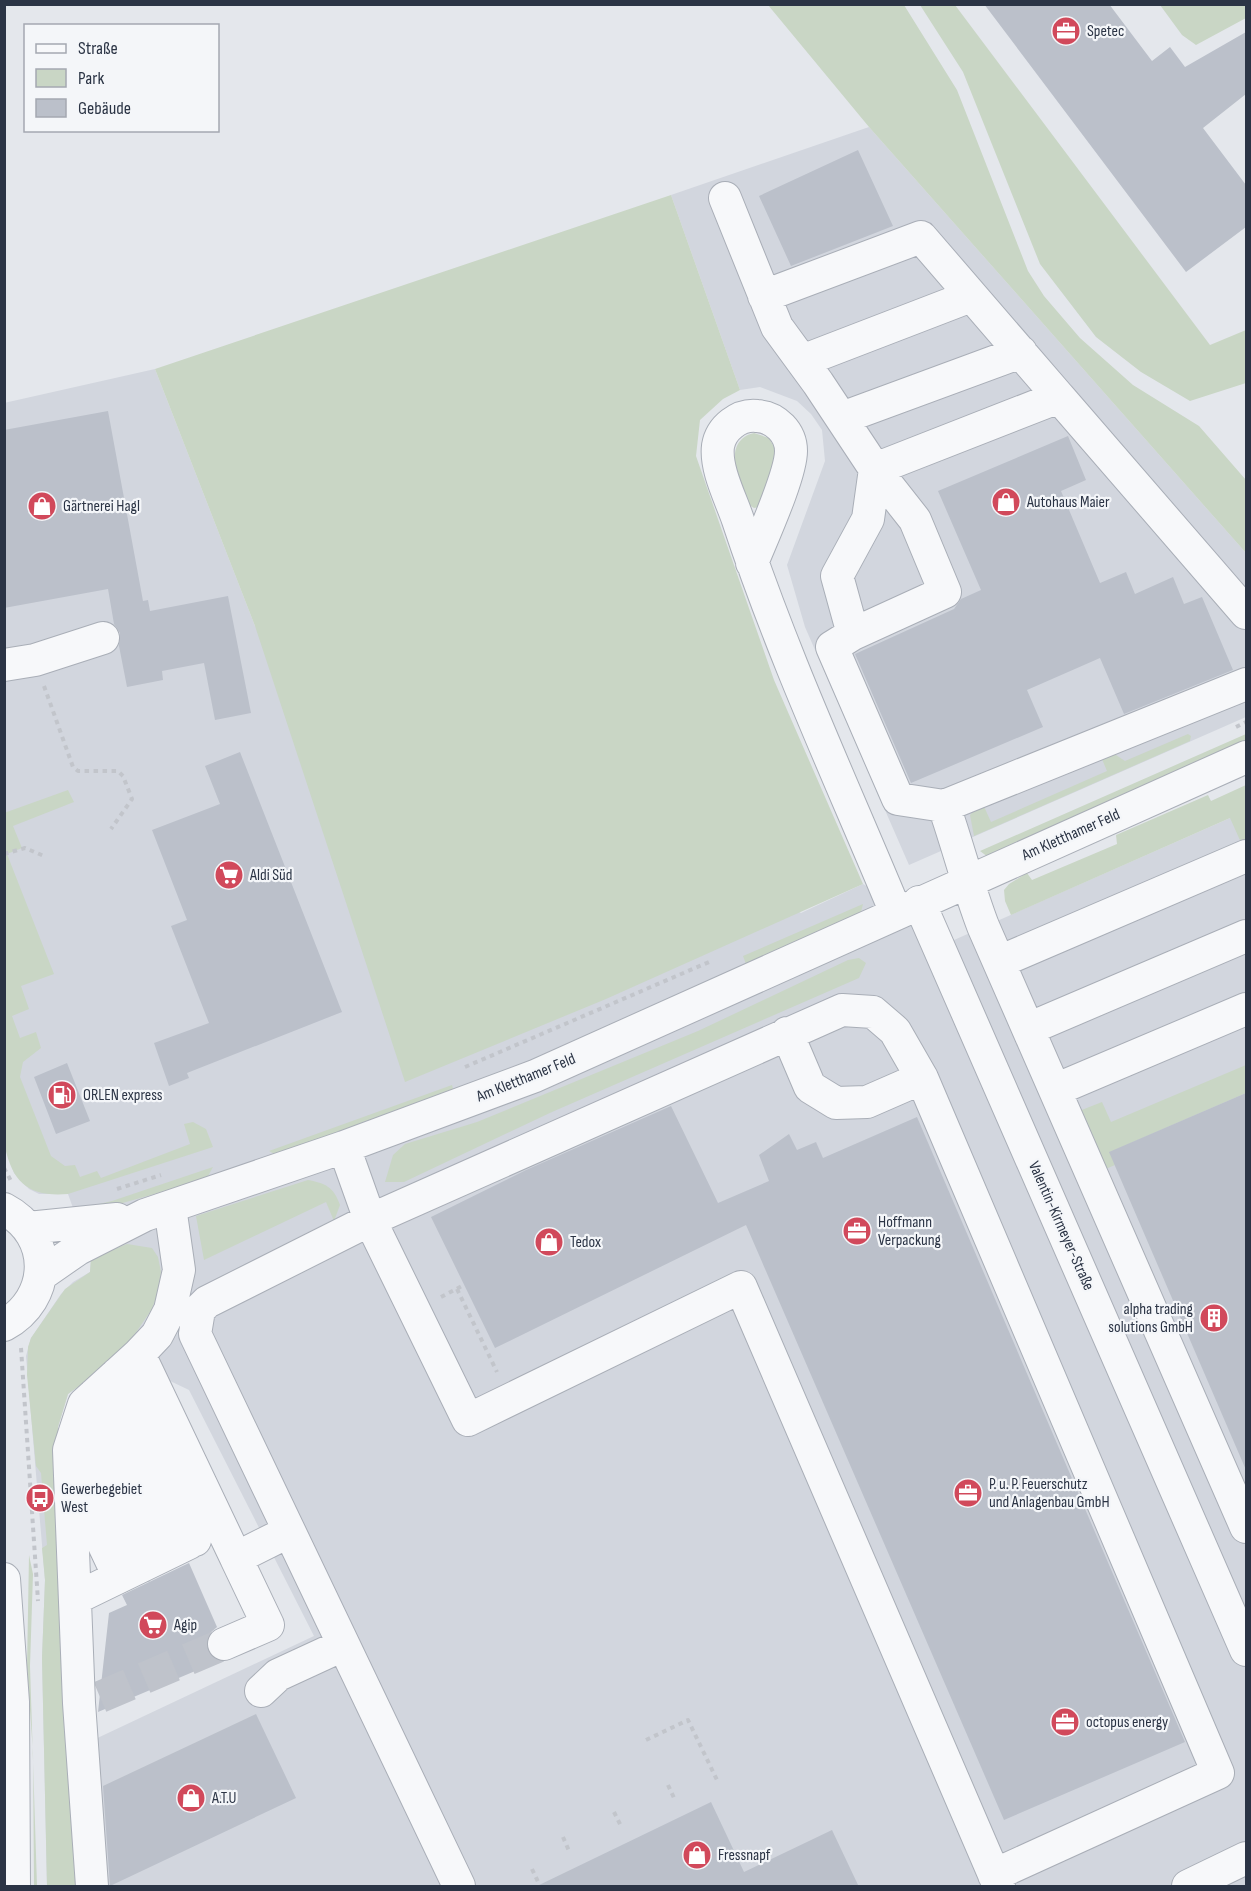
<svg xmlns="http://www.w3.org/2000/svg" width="1251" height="1891" font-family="'Sofia Sans Condensed',sans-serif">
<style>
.built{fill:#d2d6de;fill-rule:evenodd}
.green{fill:#c9d6c5}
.building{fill:#bbc0ca}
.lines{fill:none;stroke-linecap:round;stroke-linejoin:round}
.minor-tunnel{stroke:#bfc3cb;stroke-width:32;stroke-dasharray:32 16;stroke-linecap:butt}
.minor-casing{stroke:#a9aeb7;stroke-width:34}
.path{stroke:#c2c5cb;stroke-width:4;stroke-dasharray:4.5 4.5;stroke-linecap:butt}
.minor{stroke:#f7f8fa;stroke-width:32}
.labels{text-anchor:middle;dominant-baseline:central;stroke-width:4.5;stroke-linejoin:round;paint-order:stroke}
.poi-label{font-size:16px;fill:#2b3445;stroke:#f4f6f9;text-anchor:start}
.street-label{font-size:16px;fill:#2b3445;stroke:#f4f6f9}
</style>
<rect width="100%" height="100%" fill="#e4e7ec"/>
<path class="built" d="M869 127 1246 553V717L909 865 805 627 787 565 825 461 822 430 811 414 797 401 760 387 740 390 671 195Z
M155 369 255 626 801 913 863 884 954 940 1246 811V1886H47L42 1658 45 1580 26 1356 31 1338 61 1294 73 1282 90 1272 91 1258 68 1194H39L29 1189 14 1173 5 1147 4 403ZM120 1357 189 1390 314 1636 72 1750 56 1549 58 1427 68 1394Z"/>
<path class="green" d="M768 5H904L957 90 1028 271 1044 296 1080 338 1133 385 1199 426 1246 480V553L869 127Z
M920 5H955L1210 345 1246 330V383L1190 401 1141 372 1096 337 1040 264 963 72Z
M1160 5H1246V18L1196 45 1182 35Z
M671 195 740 390 723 399 700 420 696 456 774 680 863 884 606 999 405 1082 255 626 155 369Z
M754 433 769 438 777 452 759 507 754 508 746 503C739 481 721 441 754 433Z
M1188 734 1191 736 1190 741 974 836 970 815 982 802 991 822 1107 771 1099 752 1116 755 1125 761Z
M1246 734V744L988 857 980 851Z
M1246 785V845L1243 847 1230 818 1011 915 1005 901 1004 890 1009 884 1027 873 1032 880 1117 844 1116 835 1208 795 1211 801Z
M68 790 74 802 13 826 22 848 7 854 54 974 21 986 29 1009 12 1016 20 1038 36 1032 41 1048 23 1062 20 1077 51 1156 65 1166 75 1165 80 1177 97 1171 101 1178 190 1144 184 1124 193 1122 206 1129 213 1147 68 1194C30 1197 13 1184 5 1147L4 813Z
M863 904 861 912 848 921 747 967 743 956Z
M859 958 866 963 859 978 552 1112 404 1182H385L393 1155 405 1144 477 1122 698 1031 848 960Z
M1246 1065V1093L1110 1152 1115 1165 1101 1171 1074 1113 1102 1102 1111 1122Z
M452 1085 455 1096 278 1156 269 1151Z
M213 1167 207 1178 194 1183 101 1209H78L112 1201Z
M308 1180C325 1183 334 1187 340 1205L334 1221 326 1202 204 1260 196 1216Z
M127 1244 152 1248 158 1257 161 1272 158 1293 152 1309 120 1356 68 1394 58 1427 56 1549 71 1750 78 1886H47L42 1658 45 1580 42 1548 47 1545 41 1473 36 1466 27 1375 28 1347 31 1338 65 1289 90 1272 91 1258Z
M29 1555 33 1574 30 1666 37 1886H34L33 1753 27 1667Z"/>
<path class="building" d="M984 4H1109L1152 61 1170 47 1185 67 1246 32V94L1203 128 1246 185V227L1186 272Z
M858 150 893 226 791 266 759 196Z
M108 411 143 601 148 600 150 611 228 596 251 713 215 720 204 663 162 671 163 680 127 687 119 646 120 633 114 624 108 589 4 608V430Z
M1068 436 1086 480 1061 491 1100 583 1126 572 1135 594 1173 577 1184 604 1202 597 1233 670 1124 714 1100 658 1027 690 1043 727 911 783 855 654 954 609 961 599 981 590 938 491Z
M240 752 342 1012 187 1073 189 1078 169 1086 154 1043 209 1023 171 926 187 920 152 830 220 804 205 766Z
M67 1063 90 1121 56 1134 34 1077Z
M1246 1093V1470L1109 1152Z
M671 1106 718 1203 769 1181 759 1155 789 1134 797 1150 816 1142 823 1158 917 1117 1185 1742 1004 1820 746 1225 495 1348 431 1217 526 1170Z
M189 1563 217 1627 209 1634 206 1642 207 1651 219 1661 98 1712 109 1613 127 1605 122 1595Z
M256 1714 296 1798 110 1886 103 1786Z
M711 1802 744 1872 832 1830 859 1887H535Z"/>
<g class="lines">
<path class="minor-tunnel" d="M100 1697 224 1644"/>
<g class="minor-casing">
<path id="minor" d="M725 198 777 327 818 383 875 469 915 520 945 592 853 634
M764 296 921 237 1059 397
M802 361 971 296
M842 418 1021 352
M752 563C762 538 791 475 791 451 791 433 776 417 757 416 739 414 721 428 718 446 715 469 731 499 738 520 782 654 842 783 896 913
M1246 613 1059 397 875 469 868 519 837 576 853 634 832 647 898 799 944 806C958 846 968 887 983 926L1246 1527
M4 665 35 660 103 638
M944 806 1246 684
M919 902 1246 1650
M999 962 1246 856
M1028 1029 1246 936
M787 1033 810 1087 836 1103 867 1102 922 1078
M1055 1090 1246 1009
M344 1147 370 1220 207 1302 199 1310 195 1334 459 1886
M4 1209C54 1235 52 1299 4 1325
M28 1228 117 1219
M42 1274 78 1249 145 1215 344 1147 535 1076 1246 757
M139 1354 236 1558 288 1532
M117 1374 195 1540
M95 1394 170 1552
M77 1427 142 1566
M77 1488 119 1577
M4 1579 13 1702 14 1886
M76 1598 189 1543
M224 1644 268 1625 236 1558
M261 1691 278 1675 343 1645
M994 1875 1218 1773 922 1078 895 1031 873 1012 842 1010 370 1220 468 1420 741 1287 999 1886
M92 1886 79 1703 69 1450 84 1404 139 1354 157 1335 170 1310 179 1270 170 1207
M1188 1886 1246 1858"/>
</g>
<path class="path" d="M44 686 73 767 78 771H118L123 776 132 799 111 829
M1236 727 1246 722
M4 854 25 848 44 856
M465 1067 709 962
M4 1168 11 1181
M117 1189 161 1175
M457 1289 497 1372
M441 1297 464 1285
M21 1348 38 1601
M646 1740 688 1720 717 1780
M668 1785 675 1800
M614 1812 621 1826
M563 1837 569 1851
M532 1869 540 1886"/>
<use href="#minor" class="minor"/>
</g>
<defs>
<g id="office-disc" transform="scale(1.5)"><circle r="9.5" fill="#d1495b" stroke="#f4f6f9"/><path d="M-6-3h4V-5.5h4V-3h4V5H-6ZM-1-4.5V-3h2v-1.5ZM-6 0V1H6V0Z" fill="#fff"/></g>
<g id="shop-disc" transform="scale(1.5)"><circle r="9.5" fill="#d1495b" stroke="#f4f6f9"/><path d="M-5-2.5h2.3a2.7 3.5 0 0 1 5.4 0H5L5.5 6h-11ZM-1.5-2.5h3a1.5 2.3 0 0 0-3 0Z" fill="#fff"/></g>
<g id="supermarket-disc" transform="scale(1.5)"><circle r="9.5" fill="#d1495b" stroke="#f4f6f9"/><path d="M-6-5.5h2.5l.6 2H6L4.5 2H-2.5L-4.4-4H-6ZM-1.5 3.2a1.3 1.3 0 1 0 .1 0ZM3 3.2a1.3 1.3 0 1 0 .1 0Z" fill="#fff"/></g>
<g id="fuel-disc" transform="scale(1.5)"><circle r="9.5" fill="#d1495b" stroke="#f4f6f9"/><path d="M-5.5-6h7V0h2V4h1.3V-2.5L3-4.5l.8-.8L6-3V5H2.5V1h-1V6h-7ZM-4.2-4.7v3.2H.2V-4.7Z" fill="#fff"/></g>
<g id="building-disc" transform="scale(1.5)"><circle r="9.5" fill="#d1495b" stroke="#f4f6f9"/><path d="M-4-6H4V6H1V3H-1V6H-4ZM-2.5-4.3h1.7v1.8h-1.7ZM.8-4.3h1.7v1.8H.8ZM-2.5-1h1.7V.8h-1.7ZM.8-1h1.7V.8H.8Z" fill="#fff"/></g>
<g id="bus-disc" transform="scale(1.5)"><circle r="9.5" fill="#d1495b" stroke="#f4f6f9"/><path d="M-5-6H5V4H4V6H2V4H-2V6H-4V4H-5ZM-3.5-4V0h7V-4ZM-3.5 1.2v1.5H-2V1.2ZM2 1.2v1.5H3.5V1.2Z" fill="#fff"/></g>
</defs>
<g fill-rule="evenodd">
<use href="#office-disc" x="1066" y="31"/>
<use href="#shop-disc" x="1006" y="502"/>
<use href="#shop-disc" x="42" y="506"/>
<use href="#supermarket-disc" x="229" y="875"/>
<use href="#fuel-disc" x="62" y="1095"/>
<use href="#office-disc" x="857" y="1231"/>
<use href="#shop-disc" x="549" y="1242"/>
<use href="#building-disc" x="1214" y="1318"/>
<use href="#office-disc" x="968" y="1493"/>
<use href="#bus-disc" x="40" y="1498"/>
<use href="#supermarket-disc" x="153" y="1625"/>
<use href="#office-disc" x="1065" y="1722"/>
<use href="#shop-disc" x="191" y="1798"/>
<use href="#shop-disc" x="697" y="1855"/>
</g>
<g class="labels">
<g class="poi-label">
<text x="1087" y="31">Spetec</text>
<text x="1027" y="502">Autohaus Maier</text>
<text x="63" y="506">Gärtnerei Hagl</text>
<text x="250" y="875">Aldi Süd</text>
<text x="83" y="1095">ORLEN express</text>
<text x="878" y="1222">Hoffmann<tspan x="878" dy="18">Verpackung</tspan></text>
<text x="570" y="1242">Tedox</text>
<text x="1193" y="1309" text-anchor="end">alpha trading<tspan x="1193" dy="18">solutions GmbH</tspan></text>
<text x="989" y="1484">P. u. P. Feuerschutz<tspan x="989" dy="18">und Anlagenbau GmbH</tspan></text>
<text x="61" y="1489">Gewerbegebiet<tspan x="61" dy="18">West</tspan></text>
<text x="174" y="1625">Agip</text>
<text x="1086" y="1722">octopus energy</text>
<text x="212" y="1798">A.T.U</text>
<text x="718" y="1855">Fressnapf</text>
</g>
<g class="street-label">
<text transform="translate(1071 835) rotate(-24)">Am Kletthamer Feld</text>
<text transform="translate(526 1078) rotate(-22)">Am Kletthamer Feld</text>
<text transform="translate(1061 1226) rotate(66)">Valentin-Kirmeyer-Straße</text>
</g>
</g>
<rect width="1251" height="1891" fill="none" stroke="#2b3445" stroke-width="12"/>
<rect x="24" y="24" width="195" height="108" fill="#f4f6f9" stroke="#a4a8b1" stroke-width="1.5"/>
<rect x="36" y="44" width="30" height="9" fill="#f7f8fa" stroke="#a4a8b1" stroke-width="1.5"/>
<text x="78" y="54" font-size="18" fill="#2b3445">Straße</text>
<rect x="36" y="69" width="30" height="18" fill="#c9d6c5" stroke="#a4a8b1" stroke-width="1.5"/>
<text x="78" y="84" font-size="18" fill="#2b3445">Park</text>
<rect x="36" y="99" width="30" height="18" fill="#bbc0ca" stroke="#a4a8b1" stroke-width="1.5"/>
<text x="78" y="114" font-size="18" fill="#2b3445">Gebäude</text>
</svg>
